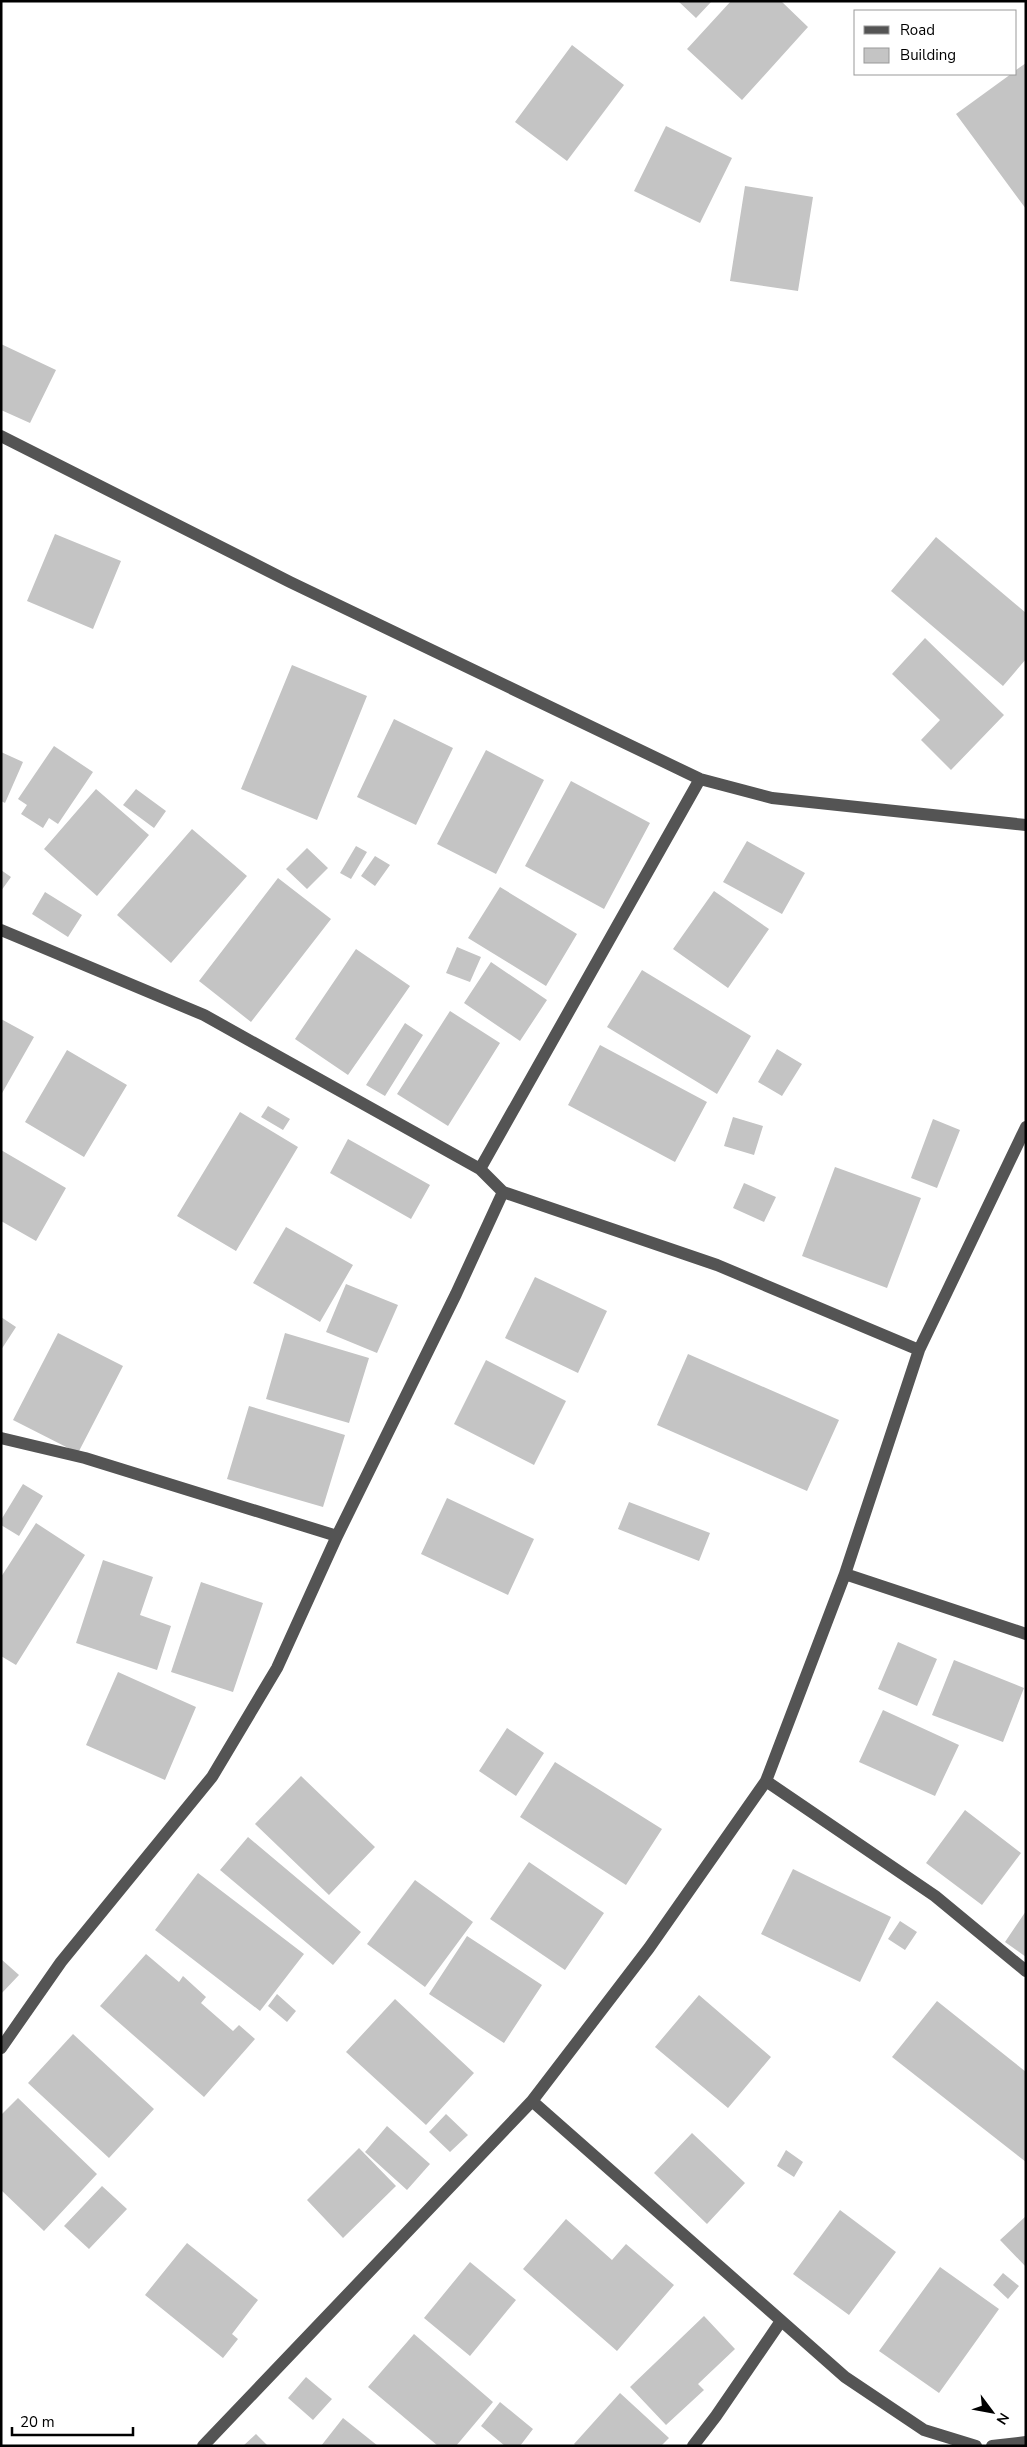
<svg xmlns="http://www.w3.org/2000/svg" width="1027" height="2447" font-family="'Nunito Sans',sans-serif">
<style>
.building{fill:#c4c4c4}
.lines{fill:none;stroke-linecap:round;stroke-linejoin:round}
.minor{stroke:#545454;stroke-width:12}
</style>
<rect width="100%" height="100%" fill="#fff"/>
<path class="building" d="M678 1H712L696 18Z
M731 1H781L808 27 742 100 687 49Z
M572 45 624 85 567 161 515 122Z
M1026 63V209L956 114 1011 74H1016V70Z
M666 126 732 158 700 223 634 191Z
M745 186 813 197 798 291 730 281Z
M1 344 56 370 30 423 1 410Z
M55 534 121 561 93 629 27 601Z
M936 537 1026 613V659L1003 686 891 591Z
M925 638 1004 715 951 770 921 740 940 720 892 674Z
M292 665 367 696 317 820 241 789Z
M394 719 453 748 416 825 357 797Z
M54 746 93 772 58 824 49 818 43 828 21 814 27 805 18 799Z
M486 750 544 780 496 874 437 844Z
M1 752 23 762 5 803 1 801Z
M571 781 650 823 604 909 525 866Z
M96 789 149 835 97 896 44 849Z
M136 789 166 811 154 828 123 805Z
M192 829 247 876 171 963 117 915Z
M747 841 805 873 782 914 723 882Z
M356 846 367 852 351 879 340 873Z
M307 848 328 868 307 889 286 869Z
M375 856 390 865 375 886 361 876Z
M1 870 11 877 1 891Z
M278 878 331 919 251 1022 199 981Z
M500 887 577 934 546 986 468 938Z
M714 891 769 929 728 988 673 949Z
M45 892 82 915 68 937 32 914Z
M457 947 481 957 470 982 446 973Z
M356 949 410 986 348 1075 295 1039Z
M491 962 547 1000 520 1041 464 1003Z
M642 970 751 1036 717 1094 607 1027Z
M450 1011 500 1043 448 1126 397 1094Z
M1 1019 34 1037 1 1095Z
M405 1023 423 1035 385 1096 366 1085Z
M600 1045 707 1102 675 1162 568 1105Z
M777 1049 802 1064 782 1096 758 1082Z
M67 1050 127 1085 84 1157 25 1122Z
M268 1106 290 1119 283 1130 261 1117Z
M240 1112 298 1147 236 1251 177 1216Z
M733 1117 763 1126 754 1155 724 1146Z
M933 1119 960 1130 937 1188 911 1178Z
M348 1139 430 1185 411 1219 330 1173Z
M1 1150 66 1188 36 1241 1 1221Z
M835 1167 921 1198 887 1288 802 1256Z
M744 1183 776 1197 764 1222 733 1208Z
M286 1227 353 1265 320 1322 253 1283Z
M535 1277 607 1311 578 1373 505 1338Z
M346 1284 398 1305 377 1353 326 1332Z
M1 1317 16 1327 1 1350Z
M58 1333 123 1366 78 1453 13 1420Z
M285 1333 369 1358 349 1423 266 1399Z
M688 1354 839 1420 807 1491 657 1425Z
M486 1360 566 1401 534 1465 454 1424Z
M249 1406 345 1435 323 1507 227 1479Z
M23 1484 43 1496 19 1536 1 1525V1520Z
M447 1498 534 1539 508 1595 421 1554Z
M629 1502 710 1533 699 1561 618 1529Z
M36 1523 85 1555 16 1665 1 1656V1577Z
M103 1560 153 1577 140 1615 171 1626 157 1670 76 1643Z
M201 1582 263 1603 233 1692 171 1672Z
M898 1642 937 1659 917 1706 878 1689Z
M954 1660 1024 1688 1003 1742 932 1715Z
M118 1672 196 1707 165 1780 86 1745Z
M883 1710 959 1745 935 1796 859 1762Z
M507 1728 544 1753 516 1796 479 1771Z
M555 1762 662 1829 626 1885 520 1817Z
M301 1776 375 1847 329 1895 255 1824Z
M965 1810 1021 1853 982 1905 926 1863Z
M248 1837 361 1932 333 1965 220 1870Z
M529 1862 604 1913 565 1970 490 1919Z
M793 1869 891 1917 860 1982 761 1934Z
M198 1873 304 1954 260 2011 155 1930Z
M415 1880 473 1922 425 1987 367 1944Z
M1026 1911V1957L1005 1942Z
M900 1921 917 1932 905 1950 888 1939Z
M467 1936 542 1985 504 2043 429 1994Z
M146 1954 179 1982 183 1976 206 1997 201 2003 233 2031 239 2025 255 2039 204 2097 100 2006Z
M1 1959 19 1975 1 1994Z
M277 1994 296 2011 287 2022 268 2006Z
M699 1995 771 2057 728 2108 655 2047Z
M395 1999 474 2073 426 2125 346 2052Z
M937 2001 1026 2072V2162L892 2057Z
M73 2034 154 2109 109 2158 28 2083Z
M18 2098 97 2174 44 2231 1 2190V2115Z
M446 2114 468 2135 450 2152 429 2132Z
M387 2126 430 2164 407 2190 365 2152Z
M692 2133 745 2183 707 2224 654 2173Z
M359 2148 396 2186 343 2238 307 2200Z
M786 2150 803 2162 794 2177 777 2166Z
M102 2186 127 2209 89 2249 64 2226Z
M840 2210 896 2252 849 2315 793 2274Z
M1026 2216V2267L1000 2240Z
M566 2219 612 2260 626 2244 674 2285 617 2351 523 2269Z
M187 2243 258 2300 232 2334 238 2339 223 2358 145 2295Z
M470 2262 516 2300 470 2356 424 2318Z
M940 2267 999 2309 939 2393 879 2351Z
M1003 2273 1019 2286 1008 2299 993 2285Z
M704 2316 735 2349 698 2384 704 2390 666 2425 630 2387Z
M414 2334 493 2402 456 2446H438L368 2387Z
M306 2377 332 2399 313 2420 288 2398Z
M620 2393 669 2438 661 2446H576L574 2444Z
M500 2402 533 2429 520 2446H505L481 2426Z
M343 2418 378 2446H321Z
M256 2434 268 2446H243Z"/>
<g class="lines">
<path class="minor" d="M1 436 290 582 700 779 772 798 1026 825
M700 779 480 1169 503 1192 717 1265 919 1350
M1 930 204 1015 480 1169
M1 1438 85 1458 337 1536
M845 1574 1026 1634
M766 1781 935 1896 1026 1971
M1 2048 61 1962 212 1777 277 1668 337 1536 456 1294 503 1192
M532 2101 845 2377 924 2430 976 2446
M203 2446 532 2101 649 1948 766 1781 845 1574 919 1350 1026 1127
M693 2446 716 2416 781 2321
M992 2446 1026 2442"/>
</g>
<rect width="1027" height="2447" fill="none" stroke="#000000" stroke-width="5"/>
<rect x="854" y="10" width="162" height="65" fill="#ffffff" stroke="#999999"/>
<rect x="864" y="26" width="25" height="8" fill="#545454" stroke="#999999"/>
<text x="900" y="35" font-size="15" fill="#000000">Road</text>
<rect x="864" y="48" width="25" height="15" fill="#c4c4c4" stroke="#999999"/>
<text x="900" y="60" font-size="15" fill="#000000">Building</text>
<g transform="translate(992 2412) rotate(122)" stroke="#ffffff" stroke-width="4" paint-order="stroke">
<path d="M0-4L9 19L0 12L-9 19Z" fill="#000000"/>
<text y="-8" font-size="14" font-weight="bold" text-anchor="middle" fill="#000000">N</text>
</g>
<path d="M12 2427v8h121v-8" fill="none" stroke="#000000" stroke-width="2.5"/>
<text x="20" y="2427" font-size="15" fill="#000000" stroke="#ffffff" stroke-width="4" paint-order="stroke">20 m</text>
</svg>
